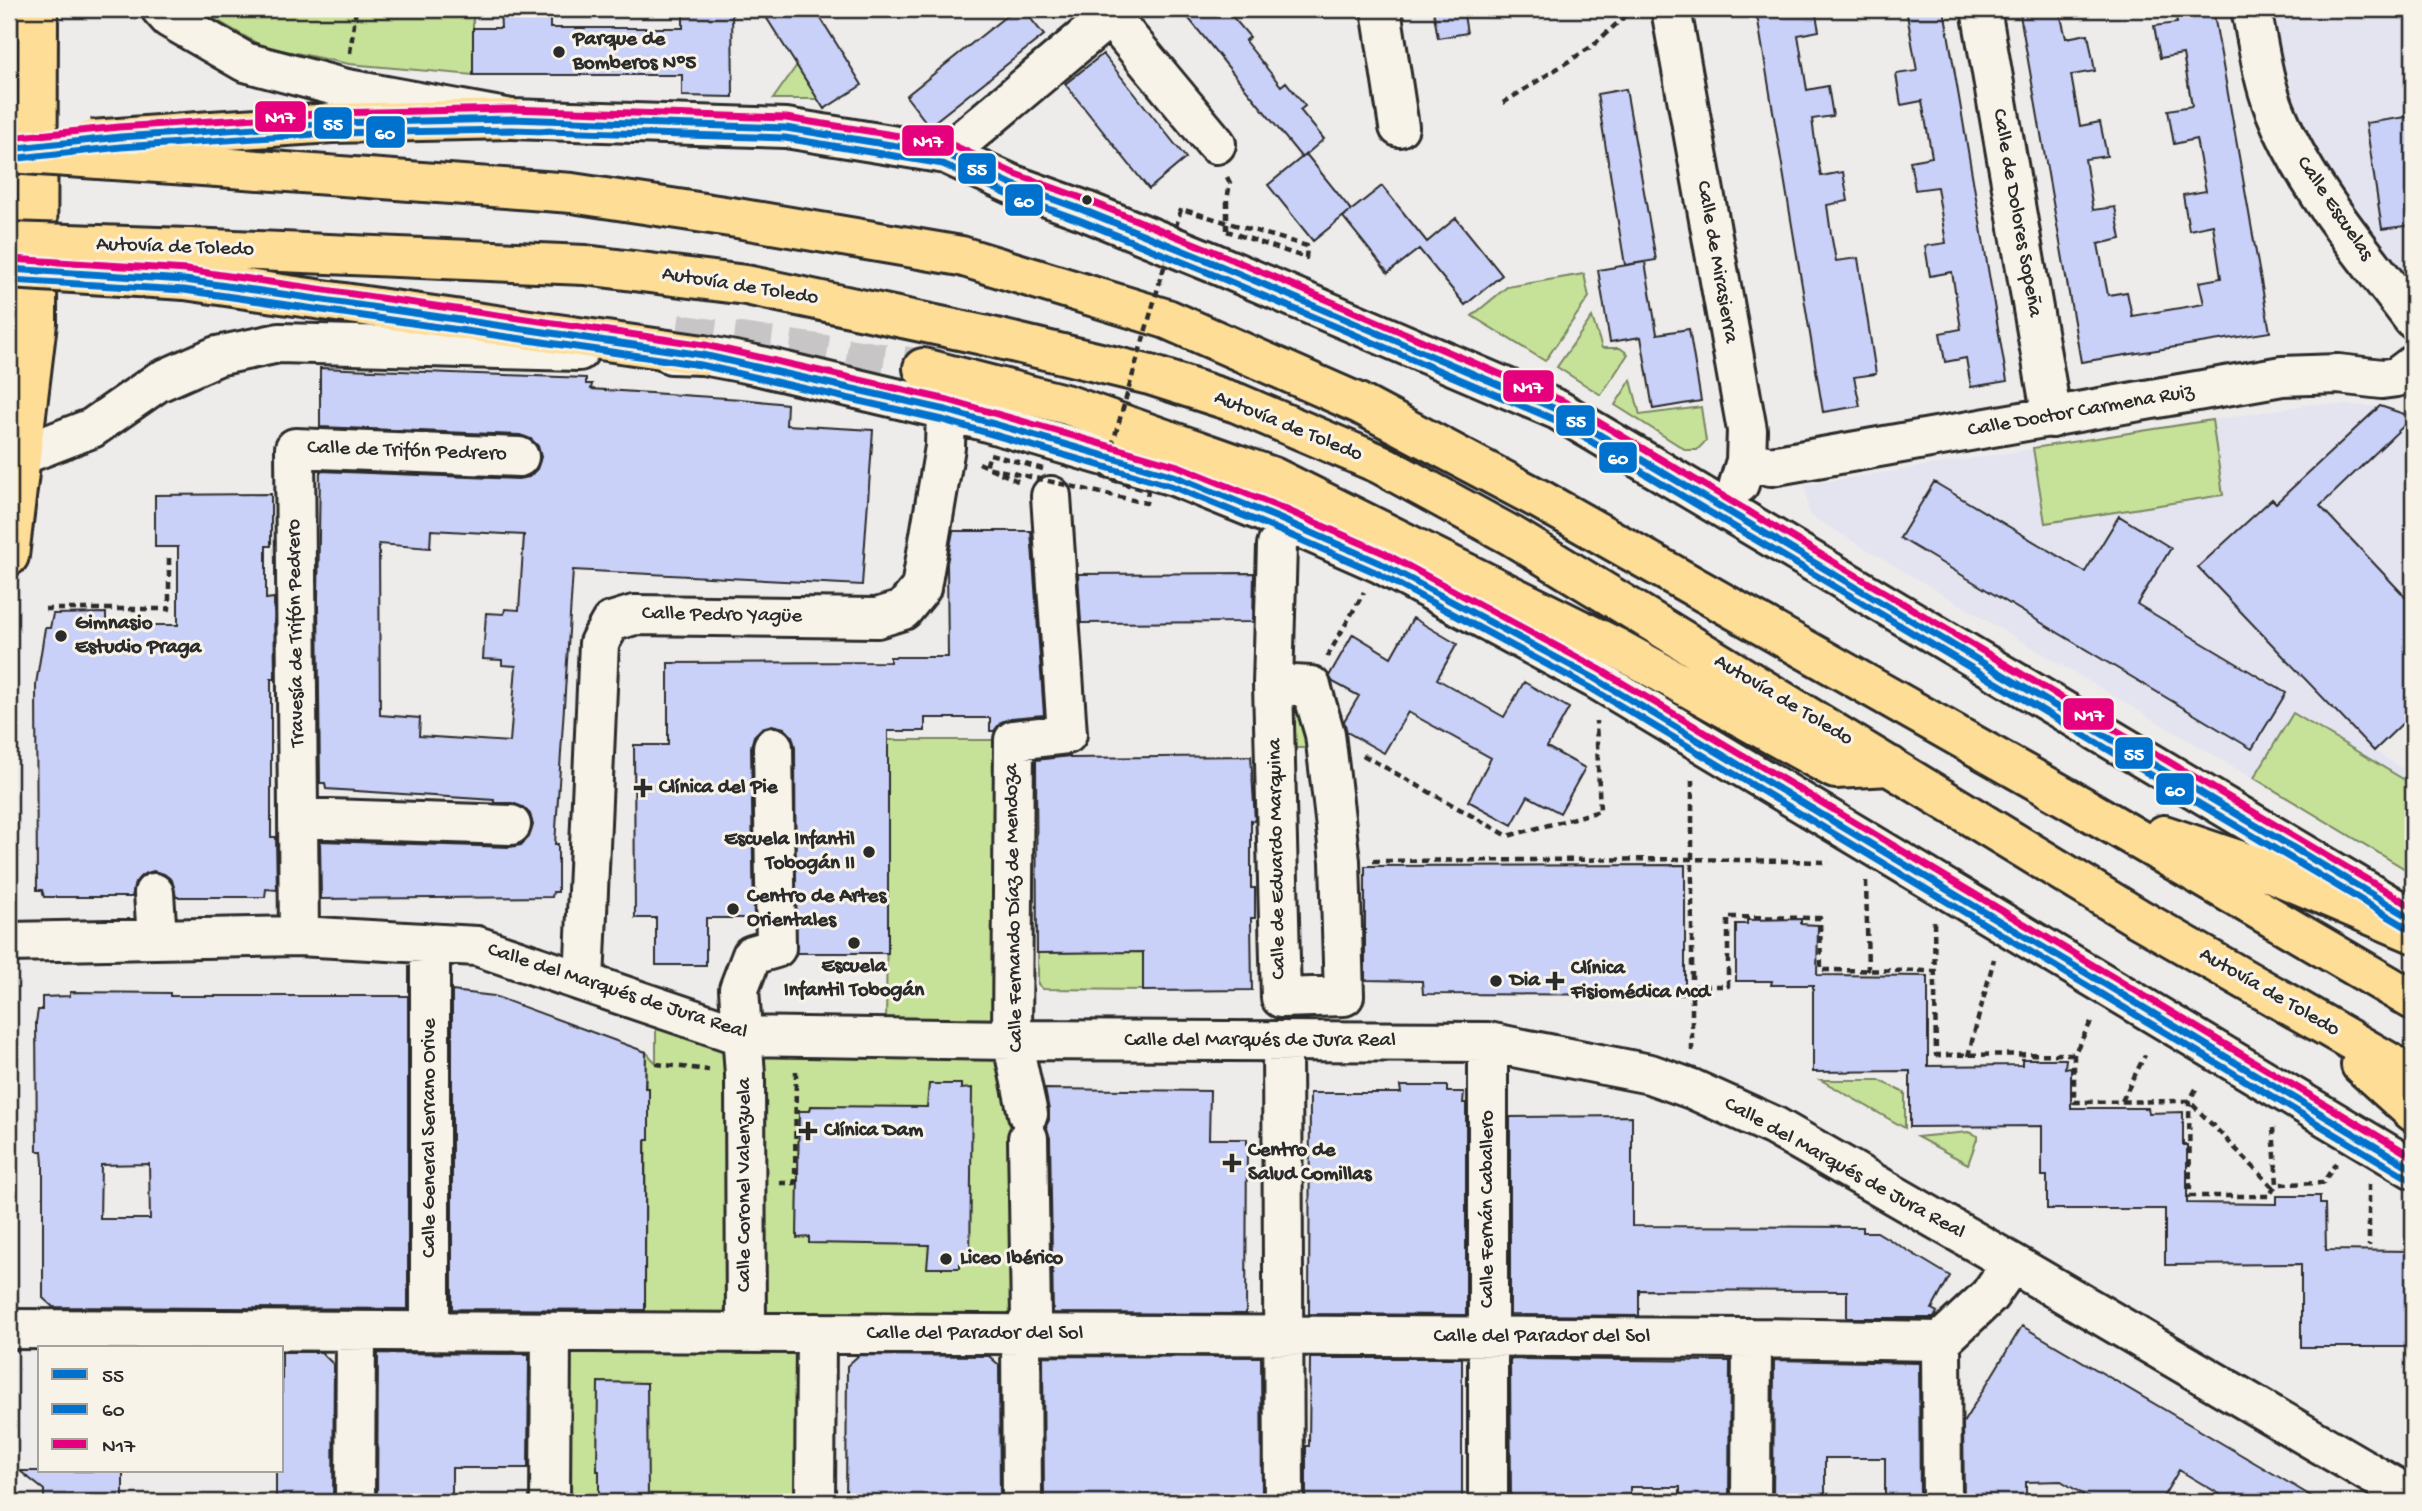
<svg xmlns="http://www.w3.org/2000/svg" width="2422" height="1511" font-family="'Gochi Hand',sans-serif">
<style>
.built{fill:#e3e4ef}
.green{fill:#c6e198;stroke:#788662;stroke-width:2}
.building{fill:#c9d1f9;stroke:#2b2b2b;stroke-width:2;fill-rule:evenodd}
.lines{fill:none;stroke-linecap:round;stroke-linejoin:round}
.highway-tunnel{stroke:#c7c5c5;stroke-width:38;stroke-dasharray:38 19;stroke-linecap:butt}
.minor-casing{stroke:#2b2b2b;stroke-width:44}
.major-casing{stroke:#2b2b2b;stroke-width:44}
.highway-casing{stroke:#2b2b2b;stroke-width:44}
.path{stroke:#2b2b2b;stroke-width:4.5;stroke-dasharray:7 5;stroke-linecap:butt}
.minor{stroke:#f7f3e8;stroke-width:38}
.major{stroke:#fedd96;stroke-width:38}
.highway{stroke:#fedd96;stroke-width:38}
.highway-bridge-casing{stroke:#2b2b2b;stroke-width:44;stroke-linecap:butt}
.path-bridge{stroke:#2b2b2b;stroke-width:4.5;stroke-dasharray:7 5;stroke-linecap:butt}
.highway-bridge{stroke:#fedd96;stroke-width:38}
.bus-1-casing{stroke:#f7f3e8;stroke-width:12}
.bus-2-casing{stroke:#f7f3e8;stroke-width:12}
.bus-3-casing{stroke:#f7f3e8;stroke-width:12}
.bus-1{stroke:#0072ce;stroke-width:7}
.bus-2{stroke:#0072ce;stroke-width:7}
.bus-3{stroke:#e5007d;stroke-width:7}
.poi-dot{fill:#2b2b2b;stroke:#f7f3e8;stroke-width:2.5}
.labels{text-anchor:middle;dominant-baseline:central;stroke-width:6;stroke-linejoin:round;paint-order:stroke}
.poi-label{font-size:21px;font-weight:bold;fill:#2b2b2b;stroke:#f7f3e8;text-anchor:start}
.street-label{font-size:21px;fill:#2b2b2b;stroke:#f7f3e8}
.line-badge{stroke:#f7f3e8;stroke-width:2.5}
.badge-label{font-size:19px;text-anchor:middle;font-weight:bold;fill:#fff}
</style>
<rect width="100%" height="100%" fill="#eeeceb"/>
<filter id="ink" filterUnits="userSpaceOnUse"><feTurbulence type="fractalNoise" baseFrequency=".0143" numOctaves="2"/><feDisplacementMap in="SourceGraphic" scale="14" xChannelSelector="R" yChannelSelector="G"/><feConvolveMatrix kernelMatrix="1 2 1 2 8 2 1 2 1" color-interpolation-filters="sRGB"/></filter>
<g filter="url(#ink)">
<path class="built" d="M2272 9H2413V284L2346 206 2306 138 2280 51Z
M2312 404 2380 406 2413 417V713L2375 751 2401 768 2413 759V874L1809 515 1805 485Z"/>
<path class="green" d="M197 9H473V75L349 64 262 46Z
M797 65 818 99H773Z
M1584 274 1589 297 1545 361 1472 316 1507 287Z
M1592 317 1602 348H1620L1628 354 1601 395 1557 367Z
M1631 380 1640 415 1701 407 1706 441 1697 450H1686L1615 405Z
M2212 420 2223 495 2045 523 2033 448Z
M1281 696 1304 699 1320 748H1282Z
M2293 713 2413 785V859L2407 870 2254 778Z
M888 740H1014L1031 1316 816 1333 815 1502H550L551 1332 645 1314 646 1052 656 1063V1006L886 1039Z
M1143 951V990L1043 989 1038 984V953Z
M1821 1080H1879L1905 1093V1128Z
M1968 1132 1978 1136 1968 1164 1917 1137Z"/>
<path class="building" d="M500 9H550V28H683V9H732L733 97 682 96V75H473V28H501Z
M761 9H815L862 85 824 109Z
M1015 9H1023L1044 35 929 126 906 96Z
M1181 9H1226L1250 37 1245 41 1281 86 1286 82 1305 106 1300 110 1324 139 1302 158Z
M1433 9H1463L1467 33 1438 38Z
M1756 9H1815L1819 31 1798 35 1807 90 1828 86 1833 116 1812 119 1816 148 1821 176 1843 172 1848 201 1827 205 1831 234 1836 261 1858 258 1876 374 1854 377 1860 406 1823 412Z
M1906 9H1944L2007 381 1971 387 1966 358 1945 362 1940 333 1961 329 1952 272 1930 276 1925 246 1946 243 1937 187 1915 190 1910 161 1932 157 1922 101 1901 105 1896 74 1917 71Z
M2019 9H2059L2066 38 2088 34 2095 71 2071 75 2080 126 2100 122 2107 156 2085 159 2093 210 2115 207 2121 239 2098 244 2108 295 2127 292 2132 316 2204 304 2199 282 2221 278 2213 225 2189 230 2183 195 2206 191 2196 139 2174 144 2168 110 2192 106 2183 54 2160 58 2154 26 2177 23 2175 9H2213L2270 332 2081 362Z
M1103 54 1186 158 1149 189 1065 84Z
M1626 89 1656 260 1625 265 1597 94Z
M2413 116V225L2382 229 2366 123Z
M1306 154 1351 210 1313 241 1268 185Z
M1382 186 1427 242 1456 218 1502 275 1465 305 1419 249 1388 273 1343 217Z
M1645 262 1657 334 1689 329 1701 401 1653 409 1641 337 1610 342 1598 270Z
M320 368 586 378V384H592L591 389 741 399 787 404 786 425 873 430 862 585 573 570 555 844H558V892H553L552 897 321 899 320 841 510 847 521 845 529 837 533 825 530 814 523 807 512 803H494V800L326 789 325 783H320L318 598 320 471 518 479 529 477 537 469 541 457 538 446 531 439 520 435 320 427ZM431 530 524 535 519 610 505 609 504 614 486 613 483 659 502 660V665L516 666 510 742 419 736 420 718 380 715 379 544 430 548Z
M2380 406 2413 417 2320 506 2413 605V713L2374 751 2198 567 2272 499 2276 503Z
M1934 482 2085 572 2119 516 2171 548 2137 604 2286 693 2252 749 1900 538Z
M271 494V546H266V599L274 598 275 679H271V837H276L277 890 266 889 265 897H176L172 880 164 874 153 871 142 875 135 883 132 897H44L42 890H37L36 684 45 628H50L53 614 106 613V625H178V547H155V495Z
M953 531H1031L1044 715 1011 718 1001 722 994 731H990V718H925V731H888V953H796L795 747 792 736 784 728 772 725 762 728 754 736 751 747 754 918H706V965H656V918H635L634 745H668V663L890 662V657H948L947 563Z
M1254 573 1253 622 1081 623 1078 574Z
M1413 618 1457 644 1437 679 1504 717 1524 682 1569 708 1547 747 1585 768 1560 813 1528 796 1512 825 1468 801 1491 758 1408 712 1384 753 1347 732 1344 721 1359 696 1333 682 1329 676 1353 634 1391 657Z
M1070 756V758L1251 756 1255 821 1251 820V888H1255V918H1251L1252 990 1143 991V952L1037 953 1036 760Z
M1685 865V995L1423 994 1422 981 1365 980V866Z
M1801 919V924L1818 925 1817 975 1928 976V1066L2022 1065V1059H2066L2065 1068 2071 1067V1108H2148L2149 1113 2183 1112V1145H2187V1203L2277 1204V1196H2320V1204H2325L2326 1250 2413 1251V1347H2301V1264L2165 1265V1209H2047V1176H2042V1126L1910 1127V1071L1813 1072V985H1771L1772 981H1736V924H1747V920Z
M452 991 494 996 646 1052 645 1088H649V1140H645V1310L452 1309Z
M70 992 170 993V996H408V1309L53 1307 43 1298V1164L42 1151H37L36 1022 38 1010H42V997L70 996ZM149 1164 150 1219H100L101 1165Z
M929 1084H961V1089L972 1088 970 1264 960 1263V1268H927L929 1245 809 1243V1237L797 1238 799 1111H810L811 1106 927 1107Z
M1400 1086H1447V1092H1464L1463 1103H1466V1315L1309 1314 1310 1093H1401Z
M1045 1089 1210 1091 1209 1139H1247L1246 1314 1053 1313 1050 1138 1046 1126 1049 1120V1110Z
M1632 1116V1226L1863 1227V1232H1877L1950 1276 1932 1309 1937 1312 1934 1318H1847V1291L1639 1290V1316L1510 1315V1117Z
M2022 1326 2279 1477 2321 1502H2233L2179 1470 2160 1502H2096L2061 1481 2026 1482V1502H1964L1963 1423Z
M282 1352H321L334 1365 333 1502H276V1471H282Z
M378 1353 529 1354 528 1468H452V1502H377Z
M859 1355 989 1356 999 1365 1000 1502H846L847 1366Z
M1043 1356 1261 1357 1262 1502H1044Z
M1310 1358H1462V1502H1306V1446H1309Z
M1510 1359 1730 1361 1729 1502H1680V1487H1630V1502H1511Z
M1774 1360 1919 1363 1920 1502H1885V1458H1825V1494H1820V1502H1773Z
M598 1382 647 1383 648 1502H599V1471H597Z
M20 1471H123V1502H44V1490Z"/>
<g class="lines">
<path class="highway-tunnel" d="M677 333 923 368"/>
<g class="minor-casing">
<path id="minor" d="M161 9 169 18 245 62 347 89 511 119 786 128 946 154 1011 184 1083 210 1211 262 1558 410 2413 919
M1104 9 1216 144
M1381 9 1399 127
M1671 9 1747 430 1746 461 1739 484
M1981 9 2052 418
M2251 9C2258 42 2262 77 2274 108 2305 188 2363 252 2413 319
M946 154 1110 16
M671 354 703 355 756 365 946 410 1174 476 1278 518 1380 563 1594 678 2413 1169
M9 460 92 428 158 382 217 356 279 343 579 351
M1746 461 1771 466 2282 376 2338 374 2382 379 2397 377 2413 365
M1273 684 1311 686 1325 734 1340 861 1344 996 1281 998 1273 684 1277 545
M299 818 511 825
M154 893 157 939
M299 936 295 448 519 457
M9 942 299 936 477 946 743 1036 1012 1040 1488 1042 1650 1074 1692 1089 1774 1126 2012 1263 2413 1498
M430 944V1331
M584 981 599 643 611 622 634 615 877 618 903 610 921 588 945 447 946 410
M1282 1041 1284 1502
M1488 1042V1502
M1028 1114 1012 1040 1014 740 1067 734 1051 496
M9 1329 1752 1338 1941 1341
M746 1333 745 1075 739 989 752 955 776 948 773 747
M355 1502 356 1331
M550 1502 551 1332
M815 1502 816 1333
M1022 1502 1021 1335 1031 1316 1028 1138
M1751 1502 1752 1338
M1942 1502 1941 1341 1989 1296 2012 1263"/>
</g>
<g class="major-casing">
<path id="major" d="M9 556 37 323 38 9"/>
</g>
<g class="highway-casing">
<path id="highway" d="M212 131 332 123 511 119
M218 167 572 193 737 218 961 256 1167 319 1358 403 1541 500 2083 807 2413 1000
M188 248 585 265 746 285 983 335 1150 375 1237 403 1380 464 1512 536 2138 918 2413 1076
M185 280 703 355
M923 368 1068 405 1273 477 1617 648 1835 769 1890 766
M2164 835 2253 865 2413 933
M2361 1065 2413 1112"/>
</g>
<path class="path" d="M350 53 356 9
M1503 103 1591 47 1633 9
M1227 177 1230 183 1227 200V230
M979 463 1022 483
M45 609H169V553
M1327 657 1364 592
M1363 755 1508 836 1600 811 1596 721
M1373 861 1691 859 1829 862
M1866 881 1868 971
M1934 921 1936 1055 2074 1054
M1691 986H1728V917L1820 918 1821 970 1936 971
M2091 1022 2074 1054V1102L2189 1101 2274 1188
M1692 1051V776
M1968 1056 1994 959
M656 1064 709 1070
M2196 1089 2189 1101 2190 1196H2269L2277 1184
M2122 1101 2145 1055
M2273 1128 2277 1184 2323 1183 2336 1163
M780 1183H795L796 1070
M2369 1184V1246"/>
<use href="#minor" class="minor"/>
<use href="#major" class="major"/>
<use href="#highway" class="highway"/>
<g class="highway-bridge-casing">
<path id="highway-bridge" d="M92 140 212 131
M9 153 218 167
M9 242 188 248
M9 269 185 280"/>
</g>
<path class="path-bridge" d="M1043 469 990 454 986 467 1146 503 1148 491 1103 477 1181 209 1307 246 1306 258 1227 231"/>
<use href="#highway-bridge" class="highway-bridge"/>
<g class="bus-1-casing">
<path id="bus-1" d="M9 149 120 137 332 123 511 119 786 128 946 154 1011 184 1083 210 1211 262 1558 410 2413 919
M9 269 185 280 703 355 946 410 1174 476 1278 518 1380 563 1594 678 2413 1169"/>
</g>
<g class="bus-2-casing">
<path id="bus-2" d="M10 159 121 147 332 133 511 130 785 138 943 164 1007 194 1079 220 1207 272 1553 419 2408 928
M9 280 184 290 701 365 943 420 1171 486 1274 528 1375 572 1589 687 2408 1178"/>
</g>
<g class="bus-3-casing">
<path id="bus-3" d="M9 138 119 127 331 113 511 109 786 118 950 144 1015 174 1087 200 1215 252 1563 401 2413 907
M10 259 187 270 705 345 948 400 1178 466 1282 508 1384 553 1599 669 2413 1157"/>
</g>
<use href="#bus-1" class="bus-1"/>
<use href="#bus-2" class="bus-2"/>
<use href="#bus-3" class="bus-3"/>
</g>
</g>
<g class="poi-dot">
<circle cx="559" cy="52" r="7"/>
<circle cx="1087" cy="200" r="6"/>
<circle cx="61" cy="636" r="7"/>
<path d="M639.5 777.5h7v7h7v7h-7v7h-7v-7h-7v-7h7z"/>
<circle cx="869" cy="852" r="7"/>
<circle cx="733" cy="909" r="7"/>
<circle cx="854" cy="943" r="7"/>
<circle cx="1496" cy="981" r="7"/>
<path d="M1551.5 970.5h7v7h7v7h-7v7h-7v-7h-7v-7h7z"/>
<path d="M804.5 1120.5h7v7h7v7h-7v7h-7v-7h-7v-7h7z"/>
<path d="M1228.5 1152.5h7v7h7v7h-7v7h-7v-7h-7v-7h7z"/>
<circle cx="946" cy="1259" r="7"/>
</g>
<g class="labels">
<g class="poi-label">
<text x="573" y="40">Parque de<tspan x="573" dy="24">Bomberos Nº5</tspan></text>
<text x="75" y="624">Gimnasio<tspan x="75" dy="24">Estudio Praga</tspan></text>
<text x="659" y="788">Clínica del Pie</text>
<text x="855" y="840" text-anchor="end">Escuela Infantil<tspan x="855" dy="24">Tobogán II</tspan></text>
<text x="747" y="897">Centro de Artes<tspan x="747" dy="24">Orientales</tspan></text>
<text x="854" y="967" text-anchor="middle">Escuela<tspan x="854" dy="24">Infantil Tobogán</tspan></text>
<text x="1571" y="969">Clínica<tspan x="1571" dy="24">Fisiomédica Mcd</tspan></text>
<text x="1510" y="981">Dia</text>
<text x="824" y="1131">Clínica Dam</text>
<text x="1248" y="1151">Centro de<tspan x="1248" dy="24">Salud Comillas</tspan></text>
<text x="960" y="1259">Liceo Ibérico</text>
</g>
<g class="street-label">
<text transform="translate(2334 209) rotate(56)">Calle Escuelas</text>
<text transform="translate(2016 213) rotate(80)">Calle de Dolores Sopeña</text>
<text transform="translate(175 248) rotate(2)">Autovía de Toledo</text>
<text transform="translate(1716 262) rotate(80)">Calle de Mirasierra</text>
<text transform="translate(740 287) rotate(9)">Autovía de Toledo</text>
<text transform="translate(2081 412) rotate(-10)">Calle Doctor Carmena Ruiz</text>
<text transform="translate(1288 427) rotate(22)">Autovía de Toledo</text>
<text transform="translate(407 452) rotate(2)">Calle de Trifón Pedrero</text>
<text transform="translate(722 616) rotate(1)">Calle Pedro Yagüe</text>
<text transform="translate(297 633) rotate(-91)">Travesía de Trifón Pedrero</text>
<text transform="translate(1783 701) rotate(31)">Autovía de Toledo</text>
<text transform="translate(1278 859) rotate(-91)">Calle de Eduardo Marquina</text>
<text transform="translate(1015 908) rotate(-91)">Calle Fernando Díaz de Mendoza</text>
<text transform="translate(617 992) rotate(18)">Calle del Marqués de Jura Real</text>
<text transform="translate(2269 993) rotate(30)">Autovía de Toledo</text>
<text x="1260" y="1041">Calle del Marqués de Jura Real</text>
<text transform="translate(430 1138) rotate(-90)">Calle General Serrano Orive</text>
<text transform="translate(1844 1169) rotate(29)">Calle del Marqués de Jura Real</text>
<text transform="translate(745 1185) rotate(-90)">Calle Coronel Valenzuela</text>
<text transform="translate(1488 1209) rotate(-90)">Calle Fernán Caballero</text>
<text x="975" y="1334">Calle del Parador del Sol</text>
<text x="1542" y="1337">Calle del Parador del Sol</text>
</g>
</g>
<g class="line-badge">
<rect x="254" y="100" width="53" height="33" rx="7" fill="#e5007d"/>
<rect x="313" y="106" width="40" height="34" rx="7" fill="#0072ce"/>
<rect x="365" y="115" width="41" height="34" rx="7" fill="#0072ce"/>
<rect x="901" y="124" width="54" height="33" rx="7" fill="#e5007d"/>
<rect x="957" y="152" width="40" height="33" rx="7" fill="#0072ce"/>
<rect x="1004" y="183" width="40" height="34" rx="7" fill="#0072ce"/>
<rect x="1502" y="369" width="53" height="34" rx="7" fill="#e5007d"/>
<rect x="1555" y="404" width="41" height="33" rx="7" fill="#0072ce"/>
<rect x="1598" y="441" width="40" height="33" rx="7" fill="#0072ce"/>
<rect x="2062" y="697" width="53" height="34" rx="7" fill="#e5007d"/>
<rect x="2114" y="736" width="40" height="34" rx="7" fill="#0072ce"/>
<rect x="2155" y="772" width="40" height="34" rx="7" fill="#0072ce"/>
</g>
<g class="badge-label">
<text x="280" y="123">N17</text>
<text x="333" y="130">55</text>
<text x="385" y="139">60</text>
<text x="928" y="147">N17</text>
<text x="977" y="175">55</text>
<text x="1024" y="207">60</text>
<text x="1528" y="393">N17</text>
<text x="1576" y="427">55</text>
<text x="1618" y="464">60</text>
<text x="2089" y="721">N17</text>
<text x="2134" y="760">55</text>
<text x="2175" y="796">60</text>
</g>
<rect width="2422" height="1511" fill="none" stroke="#f7f3e8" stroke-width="35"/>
<rect x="18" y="18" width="2387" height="1476" fill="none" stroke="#2b2b2b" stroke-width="2.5" filter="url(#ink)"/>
<rect x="38" y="1346" width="245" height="126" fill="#f7f3e8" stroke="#a5a39c" stroke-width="2"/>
<rect x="52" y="1369" width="35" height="10" fill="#0072ce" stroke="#a5a39c" stroke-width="2"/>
<text x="102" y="1382" font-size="21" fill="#2b2b2b">55</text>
<rect x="52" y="1404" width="35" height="10" fill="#0072ce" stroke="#a5a39c" stroke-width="2"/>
<text x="102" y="1416" font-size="21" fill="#2b2b2b">60</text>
<rect x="52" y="1439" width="35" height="10" fill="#e5007d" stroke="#a5a39c" stroke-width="2"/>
<text x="102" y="1452" font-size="21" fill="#2b2b2b">N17</text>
</svg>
